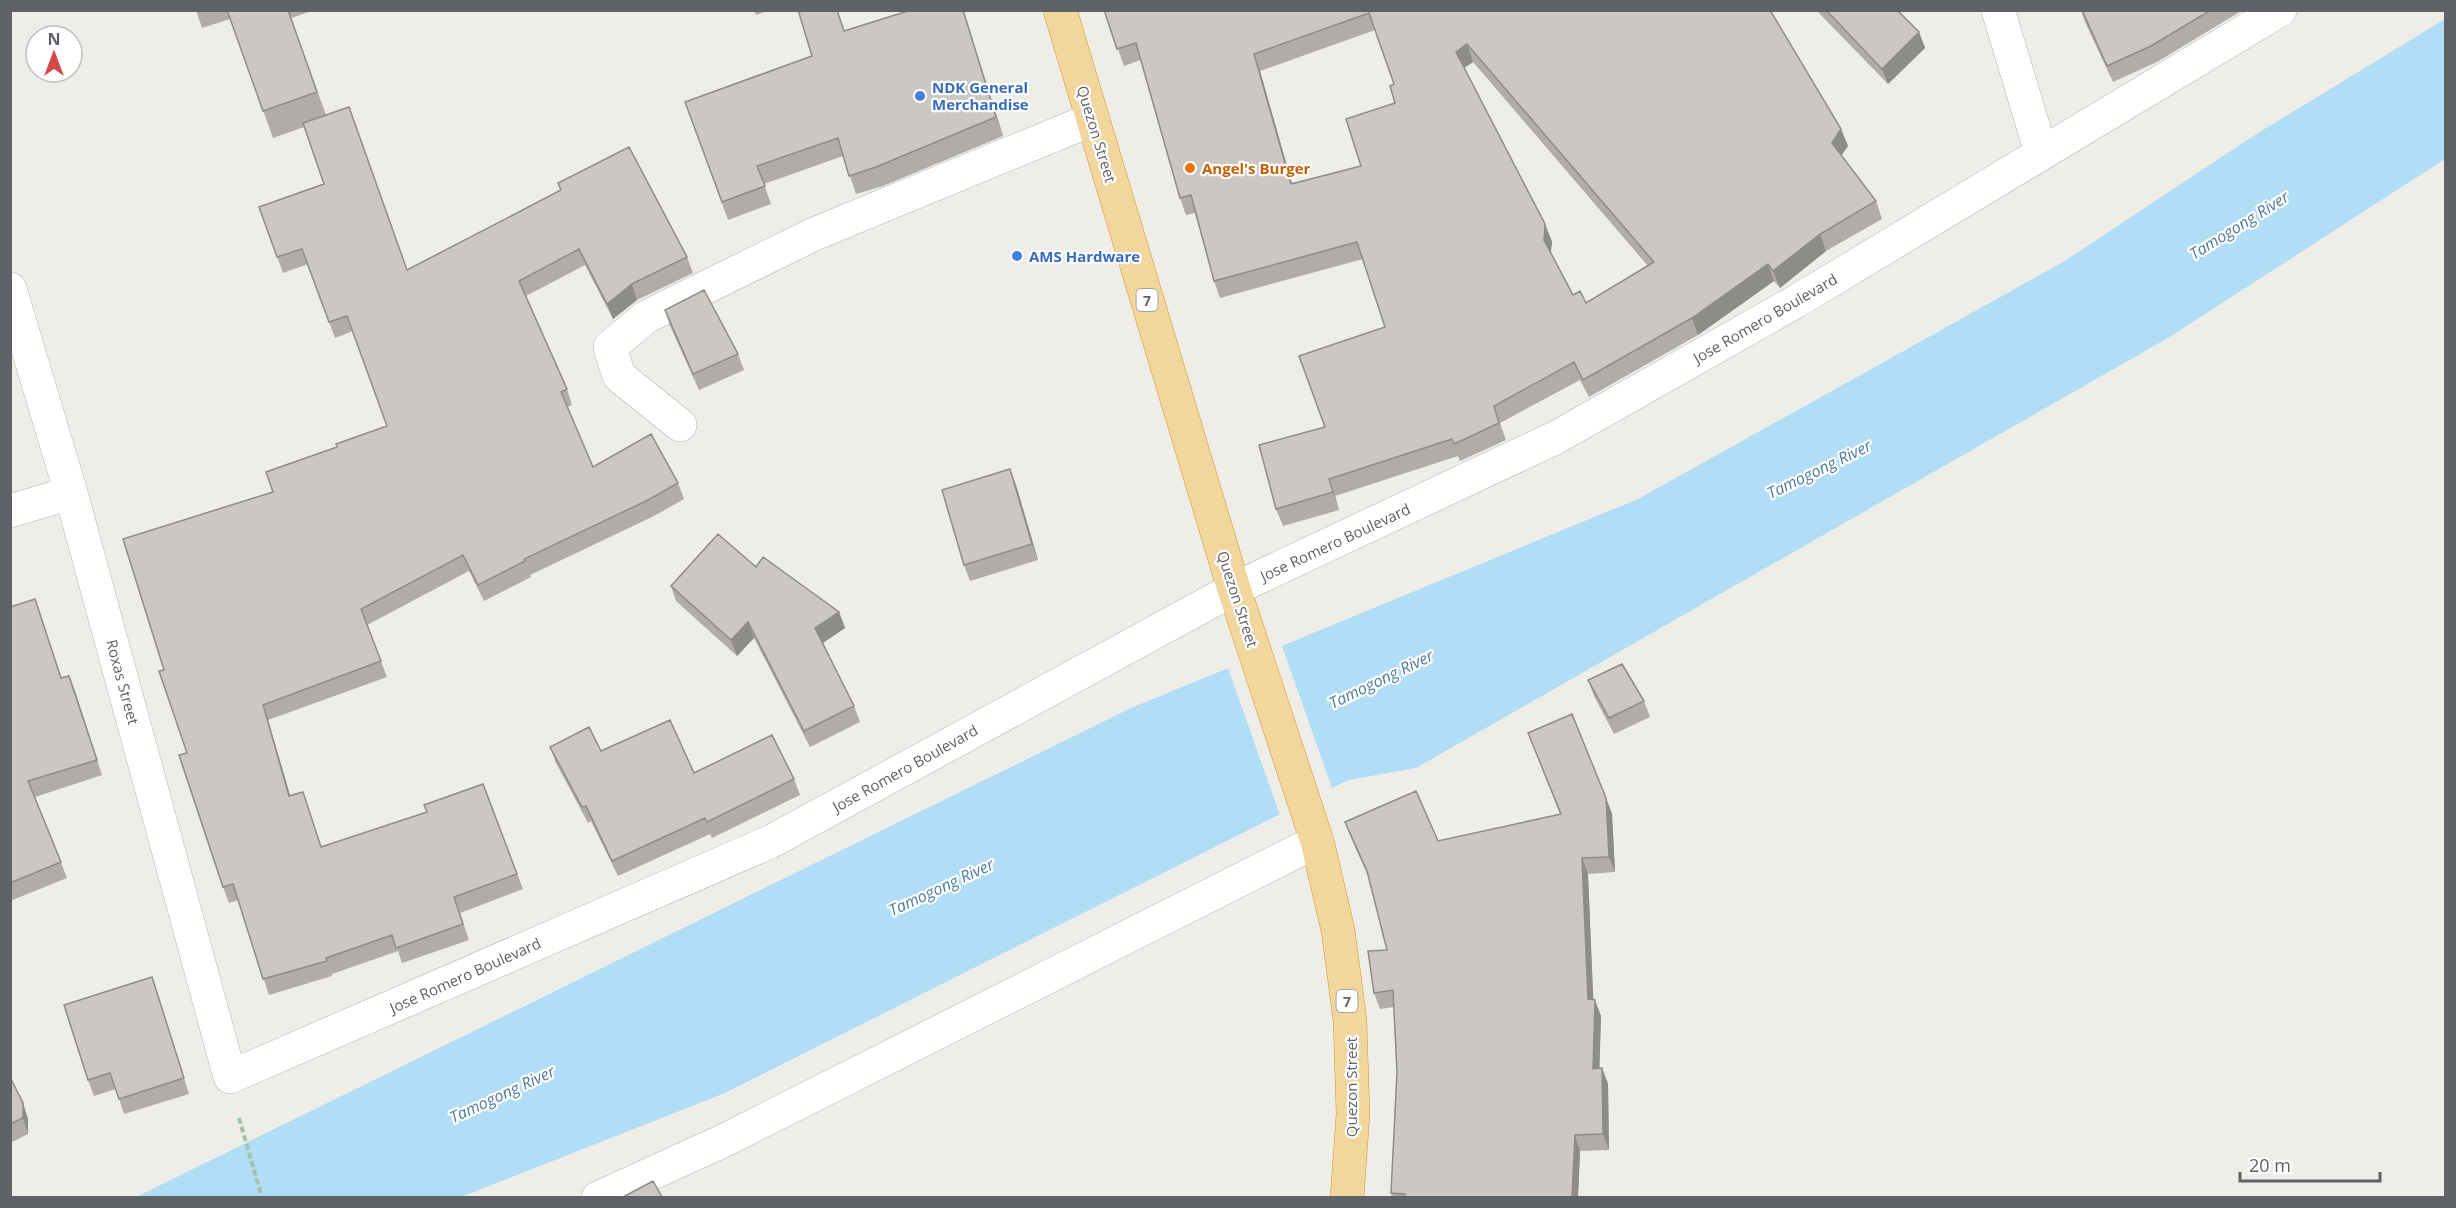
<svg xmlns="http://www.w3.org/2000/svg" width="2456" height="1208" font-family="'Open Sans',sans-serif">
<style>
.water{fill:#b1ddf6}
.pier{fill:#efede8}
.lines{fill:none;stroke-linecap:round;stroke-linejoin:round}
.minor-casing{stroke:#b2b4b8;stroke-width:34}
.highway-casing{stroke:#dc921b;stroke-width:34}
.path{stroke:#a1c4a9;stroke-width:4;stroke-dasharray:6 3;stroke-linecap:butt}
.minor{stroke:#fff;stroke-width:33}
.highway{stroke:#f1d69d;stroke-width:33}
.wall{fill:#afaca9;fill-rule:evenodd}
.shaded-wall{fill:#8e8c89}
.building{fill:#cbc8c4;stroke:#8e8c89;stroke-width:1.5;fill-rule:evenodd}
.shop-dot{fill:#3f7fe0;stroke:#fff;stroke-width:2}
.food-dot{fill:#e8710a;stroke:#fff;stroke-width:2}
.labels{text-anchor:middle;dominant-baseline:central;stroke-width:4.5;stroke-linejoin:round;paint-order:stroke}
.shield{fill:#fff;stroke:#8f9194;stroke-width:1.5}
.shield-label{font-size:14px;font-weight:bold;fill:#5f6266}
.shop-label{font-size:15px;font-weight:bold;fill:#366cbe;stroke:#fff;text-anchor:start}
.street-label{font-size:15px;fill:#5f6266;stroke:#fff}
.food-label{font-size:15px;font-weight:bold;fill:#c56008;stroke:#fff;text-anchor:start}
.water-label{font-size:16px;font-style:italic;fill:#4c7a9e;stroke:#fff}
</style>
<rect width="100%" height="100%" fill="#efede8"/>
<path class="water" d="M2445 19V159L2168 338 1416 768 1348 780 725 1093 461 1197 134 1198 1131 708 1638 499 2063 262 2258 133Z"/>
<path class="pier" d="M1281 643 1333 791 1281 818 1227 665Z"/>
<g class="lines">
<g class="minor-casing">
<path id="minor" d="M1998 10 2041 152
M10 289 71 493 230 1077 770 842 1234 589 1557 437 1795 302 2280 10
M680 425 619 376 610 347 646 317 812 235 1093 119
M10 511 71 493
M598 1198 725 1140 1317 841"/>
</g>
<g class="highway-casing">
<path id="highway" d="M1060 10 1234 589 1317 841 1338 930 1350 1020 1353 1114 1347 1198"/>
</g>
<path class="path" d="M239 1118 262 1198"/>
<use href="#minor" class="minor"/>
<use href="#highway" class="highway"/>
</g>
<path class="wall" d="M196 10H315L291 18 326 115 407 270 560 190 558 183 687 257 693 273 637 300 613 319 585 265 526 296 567 389 572 405 567 407 593 467 678 483 684 499 654 516 530 575 531 577 484 601 469 571 367 625 387 677 268 720 290 796 322 847 427 812 483 784 523 889 460 913 469 940 402 963 398 951 332 974V976L269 995 238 900 229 903 223 887 164 670 273 492 337 447 387 426 353 331 335 338 308 264 283 273 259 207 324 184 304 127 273 138 230 19 202 28Z
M754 10H770L756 15Z
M798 10H837L844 31 911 10H963L1003 136 883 186 856 194 843 156 764 184 771 204 728 220 685 102 812 56Z
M1104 10H1770L1841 129 1848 146 1841 156 1876 201 1882 219 1826 251 1780 288 1774 281 1698 335 1589 397 1580 380 1500 423 1506 440 1460 461 1458 456 1335 496 1339 510 1283 526 1276 509 1325 427 1385 327 1363 259 1220 298 1214 281 1195 213 1186 215 1180 198 1141 60 1124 66ZM1375 30 1394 84 1395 103 1361 166 1292 184 1260 71ZM1473 62 1648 266 1586 303 1573 295 1551 253 1552 242 1545 224 1464 68Z
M1816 10H1897L1919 32 1925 48 1888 84Z
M2081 10H2243L2157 62 2113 82 2085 22Z
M665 310 738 354 744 370 699 390 670 326Z
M1016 485 1038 560 970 581 964 565Z
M756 567 839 612 845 628 823 643 854 706 860 722 810 747 754 638 737 656 676 601 671 586Z
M35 599 61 678 69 676 102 775 35 797 67 878 10 901V607Z
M1588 680 1644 701 1650 717 1614 734 1594 696Z
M1528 733 1606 798 1612 814 1615 872 1588 874 1593 1000 1601 1016 1599 1069 1602 1068 1608 1084 1609 1150 1580 1151 1578 1197H1392L1391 1193 1397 1072 1394 1007 1380 1009 1374 993 1387 950 1369 878 1351 838 1345 822 1438 841 1560 814Z
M550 747 601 751 694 773 794 779 800 795 712 838 710 834 618 876 591 821 588 823 556 763Z
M157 993 189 1094 124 1114 116 1089 94 1096 88 1080Z
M10 1077 23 1103 28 1119V1134L10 1143Z"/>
<path class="shaded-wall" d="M963 10 1003 136 996 117Z
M1919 32 1925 48 1888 84 1882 69Z
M1467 44 1473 62 1462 69 1456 52Z
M1254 54 1260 71 1297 201 1291 184Z
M1841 129 1848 146 1838 160 1832 143Z
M1545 224 1552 242 1550 257 1544 240Z
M1820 234 1826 251 1780 288 1773 271Z
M1768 264 1774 281 1698 335 1692 318Z
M632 284 637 300 613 319 607 304Z
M1010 469 1016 485 1038 560 1032 544Z
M1329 479 1335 496 1339 510 1333 492Z
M839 612 845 628 821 644 815 628Z
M748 622 754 638 737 656 731 640Z
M69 676 75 691 102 775Z
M263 705 268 720 295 812 289 796Z
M1606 798 1612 814 1615 872 1609 857Z
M1582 858 1588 874 1594 1015 1588 999Z
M1595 1000 1601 1016 1599 1085 1593 1069Z
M1602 1068 1608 1084 1609 1150 1603 1134Z
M23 1103 28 1119V1134L23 1118Z
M1575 1135 1580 1151 1578 1197H1572Z"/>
<path class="building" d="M227 10H288L317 92 263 111Z
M798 10H837L844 31 911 10H963L996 117 876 167 849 176 838 138 757 166 765 186 722 202 685 102 812 56Z
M1104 10H1770L1841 129 1832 143 1876 201 1820 234 1773 271 1768 264 1692 318 1583 380 1574 362 1494 406 1499 423 1454 444 1452 439 1329 479 1333 492 1276 509 1259 445 1325 427 1299 356 1385 327 1357 242 1214 281 1191 195 1180 198 1136 43 1117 49ZM1369 13 1394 84 1390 86 1395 103 1346 119 1361 166 1291 184 1254 54ZM1467 44 1654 262 1586 303 1580 291 1573 295 1544 240 1545 224 1456 52Z
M1826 10H1897L1919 32 1882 69Z
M2082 10H2211L2151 46 2107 66Z
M349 107 407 270 561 190 558 183 629 147 687 257 632 284 607 304 579 249 519 281 567 389 561 392 593 467 651 434 678 483 648 500 524 559 525 561 478 585 463 555 361 609 381 661 263 705 289 796 303 792 321 847 427 812 424 805 483 784 517 874 454 897 463 924 396 948 392 935 326 958 327 961 263 979 233 884 223 887 179 755 187 753 159 671 164 670 123 539 273 492 266 472 337 447 336 444 387 426 347 316 329 322 302 249 277 257 259 207 324 184 303 123Z
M704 290 738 354 693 374 665 310Z
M1010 469 1032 544 964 565 942 490Z
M718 534 756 567 763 557 839 612 815 628 854 706 804 731 748 622 731 640 671 586Z
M35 599 61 678 69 676 97 760 28 781 61 862 10 883V607Z
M1622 664 1644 701 1609 718 1588 680Z
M1572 714 1606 798 1609 857 1582 858 1588 999 1595 1000 1593 1069 1602 1068 1603 1134 1575 1135 1572 1197H1404L1405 1194 1391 1193 1397 1072 1393 990 1374 993 1368 951 1387 950 1367 871 1345 822 1416 791 1438 841 1561 814 1528 733Z
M670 720 694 773 772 735 794 779 707 822 705 818 612 861 586 806 582 807 550 747 589 727 601 751Z
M152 977 184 1078 119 1099 110 1073 88 1080 64 1005Z
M10 1077 23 1103V1118L10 1124Z
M653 1181 662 1197H623Z"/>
<g class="shop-dot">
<circle cx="920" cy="96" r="6"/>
<circle cx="1017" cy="256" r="6"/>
</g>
<circle class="food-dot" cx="1190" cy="168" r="6"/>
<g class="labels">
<g class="shield">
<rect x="1136.5" y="289" width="21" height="22" rx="4.5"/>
<rect x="1336.5" y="990" width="21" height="22" rx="4.5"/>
</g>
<g class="shield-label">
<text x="1147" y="300">7</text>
<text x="1347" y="1001">7</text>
</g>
<g class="shop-label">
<text x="932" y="87">NDK General<tspan x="932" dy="17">Merchandise</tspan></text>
<text x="1029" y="256">AMS Hardware</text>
</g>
<g class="street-label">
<text transform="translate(1097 134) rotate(73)">Quezon Street</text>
<text transform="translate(1765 318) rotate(-30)">Jose Romero Boulevard</text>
<text transform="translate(1335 542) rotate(-25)">Jose Romero Boulevard</text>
<text transform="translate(1238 599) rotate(72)">Quezon Street</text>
<text transform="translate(123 682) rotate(75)">Roxas Street</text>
<text transform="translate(905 768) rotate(-29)">Jose Romero Boulevard</text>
<text transform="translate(465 975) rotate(-24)">Jose Romero Boulevard</text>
<text transform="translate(1351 1087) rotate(-90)">Quezon Street</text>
</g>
<g class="food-label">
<text x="1202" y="168">Angel's Burger</text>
</g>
<g class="water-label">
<text transform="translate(2239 225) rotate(-32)">Tamogong River</text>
<text transform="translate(1819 469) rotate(-26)">Tamogong River</text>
<text transform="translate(1381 679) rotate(-26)">Tamogong River</text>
<text transform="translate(941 887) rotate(-25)">Tamogong River</text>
<text transform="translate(502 1094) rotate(-25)">Tamogong River</text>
</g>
</g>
<rect width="2456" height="1208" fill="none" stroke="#5f6266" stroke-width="24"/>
<g transform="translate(54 54)"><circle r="28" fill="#ffffff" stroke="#bfc0c2" stroke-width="1.5"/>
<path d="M0-4.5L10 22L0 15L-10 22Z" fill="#d64847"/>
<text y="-9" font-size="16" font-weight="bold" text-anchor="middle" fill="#5f6266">N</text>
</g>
<path d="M2240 1172v9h140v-9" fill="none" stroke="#5f6266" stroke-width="3"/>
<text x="2249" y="1172" font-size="18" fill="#5f6266" stroke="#ffffff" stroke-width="4.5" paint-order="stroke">20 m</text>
</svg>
